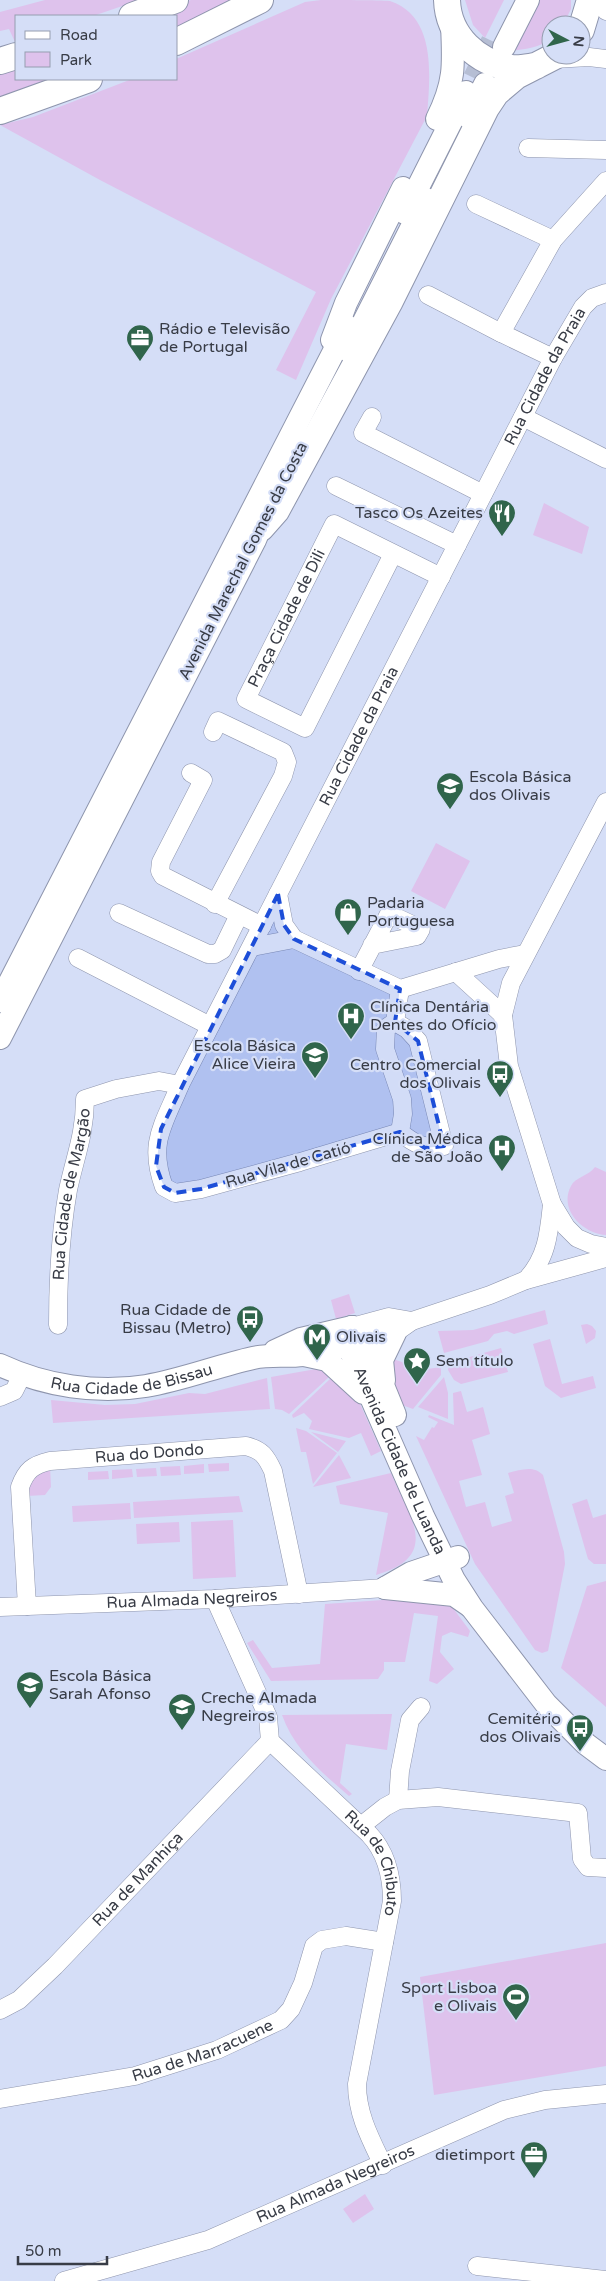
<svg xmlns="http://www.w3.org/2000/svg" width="606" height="2281" font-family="'Varela Round',sans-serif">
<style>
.green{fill:#dec2ec}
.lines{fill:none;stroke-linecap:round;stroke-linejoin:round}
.major-tunnel{stroke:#b6bed4;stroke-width:22;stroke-dasharray:22 11;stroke-linecap:butt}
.minor-casing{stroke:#8e95ad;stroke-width:19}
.major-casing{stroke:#8e95ad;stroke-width:24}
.highway-casing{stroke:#8e95ad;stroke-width:28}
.minor{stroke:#fff;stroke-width:18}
.major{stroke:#fff;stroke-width:22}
.highway{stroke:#fff;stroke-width:26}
.marked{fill:#1d4ed8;fill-opacity:0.2;stroke:#1d4ed8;stroke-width:4;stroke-dasharray:10 6;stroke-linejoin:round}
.labels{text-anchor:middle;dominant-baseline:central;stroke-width:4.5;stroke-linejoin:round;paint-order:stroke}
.poi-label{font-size:16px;fill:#383c46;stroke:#d5def7;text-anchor:start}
.street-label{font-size:16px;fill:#383c46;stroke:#d5def7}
</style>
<rect width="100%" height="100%" fill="#d5def7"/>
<path class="green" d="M45 0H140L93 16H16L15 42 9 29 0 31V12Z
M191 0H246L176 35V16H146Z
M321 0C334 0 380 0 390 1 437 17 430 76 427 116L331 299 296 380 276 370 316 292 100 180 0 125 33 117 132 79H176V59L305 2Z
M465 0H504L485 38 473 25Z
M536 0H571V9L563 25H551V38C541 48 524 49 511 51Z
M16 60V79H59L0 98V65Z
M544 503 589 527 582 554 533 535Z
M436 843 470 861 445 909 411 891Z
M595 1167 606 1172V1235C584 1234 558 1210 571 1186 575 1177 589 1176 595 1167Z
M349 1294 355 1313 336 1319 331 1300Z
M545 1310 548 1324 514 1334 507 1331 494 1334 488 1341 444 1353 438 1331 473 1330Z
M587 1324 592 1326 596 1331 595 1338 586 1344 581 1325Z
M550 1339 562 1384 593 1376 596 1388 561 1398 545 1386 533 1344Z
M501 1348 508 1372 461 1384 454 1380 448 1370 449 1363Z
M390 1358 402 1362 414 1371 441 1367V1375L413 1409 402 1405 389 1375Z
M316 1369 323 1371 329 1377 289 1414 282 1410 275 1409 271 1377Z
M444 1377 448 1393V1419L418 1407Z
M267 1378 270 1409 53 1423 51 1400 105 1405 135 1404 189 1393 205 1394Z
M331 1378 357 1397 381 1451 371 1456 361 1433 349 1438 309 1429 312 1421 304 1413 293 1418 292 1415Z
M461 1391 467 1412 483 1407 490 1434 472 1440 482 1475 459 1481 466 1507 485 1502 492 1527 512 1521 505 1496 514 1493 508 1473C521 1470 533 1465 543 1475L564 1552 565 1564 548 1651 542 1653 535 1650 475 1564 416 1436 424 1440 432 1427 434 1428 438 1422 428 1417 429 1415 454 1425 453 1393Z
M296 1428 306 1431 337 1453 313 1484 306 1452H301Z
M311 1432 346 1441 338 1452Z
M339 1455 351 1478 313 1487Z
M229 1463V1471L209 1472 208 1464Z
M204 1464V1473L184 1474V1466Z
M50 1465 51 1487 45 1495 27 1496 32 1476Z
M180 1466 181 1475 161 1476 160 1467Z
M156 1468 157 1476 137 1477 136 1469Z
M132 1469 133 1477 112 1479V1470Z
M108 1471 109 1479 88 1480V1472Z
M391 1473C410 1518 442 1556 376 1575L388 1513 340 1504 336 1486Z
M239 1496 243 1512 134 1518 133 1502Z
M587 1499 593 1518 606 1514V1564H594L588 1559 572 1504Z
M130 1503 131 1519 73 1522 72 1506Z
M233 1520 236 1577 193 1579 191 1522Z
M179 1522 180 1542 137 1544 136 1524Z
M606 1581V1707L561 1668 587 1586Z
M412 1598 447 1600 470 1631 468 1637 451 1632 442 1636 440 1652 454 1669 437 1684 429 1681 438 1616 414 1613 405 1662H384V1670L378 1679 271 1681 247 1643 253 1640 272 1668 320 1664 325 1604Z
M392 1714 387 1750 346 1744 340 1783 352 1794 349 1796C322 1773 294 1749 282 1715Z
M606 1943V2066L434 2095 420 1977Z
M365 2194 374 2209 353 2223 343 2209Z"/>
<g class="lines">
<path class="major-tunnel" d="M474 78 492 41"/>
<g class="minor-casing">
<g id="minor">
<path d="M599 0 606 11"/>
<path d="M553 59 589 57 606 59"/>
<path d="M528 148 606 150"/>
<path d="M476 204 553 240"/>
<path d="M428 295 501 333"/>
<path d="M553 358 501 333 553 240 606 181"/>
<path d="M372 417 363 433 483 494"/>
<path d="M523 417 606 459"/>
<path d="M336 486 457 545"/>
<path id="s1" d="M393 554 305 728 246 699 334 524 441 577"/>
<path d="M213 732 218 721 283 752 287 762 283 776 215 904"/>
<path d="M191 773 203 780 161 862 160 871 163 876 262 926"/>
<path d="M606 802 511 983 503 1015 509 1066 552 1204 566 1227 577 1238 591 1244 606 1247"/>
<path d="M278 894 284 925 294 939 400 989 499 959 525 954"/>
<path d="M119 913 208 954H215L222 950 239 915"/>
<path d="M252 947 294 939"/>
<path d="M78 958 210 1026"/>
<path d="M359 971 389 914 421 929 417 936 372 945"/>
<path d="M456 972 503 1015"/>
<path d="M395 1022 407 1029 418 1041 444 1146C426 1150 414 1144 400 1132L403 1114 402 1099 385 1049 386 1028Z"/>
<path d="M395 1022 400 989"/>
<path id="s2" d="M400 1132 300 1162 201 1189 175 1193 164 1187C148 1143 163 1126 180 1085L553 358 583 307 592 298 606 293"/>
<path d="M526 1280C547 1258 549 1233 552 1204"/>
<path id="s3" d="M58 1325C58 1280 60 1235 68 1190 75 1157 85 1134 85 1099L116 1089 159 1081 180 1085"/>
<path d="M352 1327 389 1317 412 1321"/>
<path d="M355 1344 395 1333 412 1321 490 1295 526 1280 606 1258"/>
<path d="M0 1397 14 1391 22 1375"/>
<path id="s4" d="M215 1599 268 1717 270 1741 369 1834C386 1852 392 1876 392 1901L357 2084C357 2114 370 2138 383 2165"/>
<path id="s5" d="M27 1606 20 1487C26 1470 33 1465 50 1461L246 1446C262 1450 266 1456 273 1471L299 1594"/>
<path id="s6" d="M0 1607 215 1599 385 1588"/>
<path d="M398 1800 400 1771 410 1720 421 1707"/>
<path d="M361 1826 385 1807 398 1800 438 1797 578 1813 582 1859 588 1867 606 1868"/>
<path id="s7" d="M0 2010 19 2000 55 1966 270 1741"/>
<path id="s8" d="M0 2099 135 2076 217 2050 281 2020 291 2009 303 1983 314 1946 322 1940 346 1936 384 1942"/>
<path d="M477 2266 606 2280"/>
<path id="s9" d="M64 2281 208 2240 504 2110 545 2100 606 2094"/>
</g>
</g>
<g class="major-casing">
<g id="major">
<path d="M504 47 528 0"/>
<path d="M468 117 485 84"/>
<path d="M437 119C455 83 454 65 452 25"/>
<path d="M405 213 466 92"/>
<path d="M332 340 346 303 403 188"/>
<path d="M349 351 426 199"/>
<path d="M0 1001 347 326"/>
<path d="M0 1038 255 540 267 511"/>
<path id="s10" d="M352 1327 348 1345 423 1516 454 1580 472 1608 546 1704 586 1744 606 1759"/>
<path d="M352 1327 365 1341 395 1415"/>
<path d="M275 1351 301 1339 352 1327"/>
<path d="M304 1355 327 1360 363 1393"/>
<path id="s11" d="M0 1365C45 1386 97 1394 146 1386 182 1380 217 1366 253 1358 270 1354 286 1357 303 1355 318 1353 333 1349 348 1345"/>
<path d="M384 1380 382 1360 395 1333"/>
<path d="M385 1588 454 1595 470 1606"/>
<path d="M385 1588 411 1573 458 1557"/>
</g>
</g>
<g class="highway-casing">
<path id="highway" d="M447 0C448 36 477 63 512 68 519 69 528 67 536 66
M132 16 175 0
M581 30 590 0
M176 42 260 0
M0 61 16 56
M0 111 89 79
M261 528 276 511 390 301 486 108 496 93 516 76 557 55"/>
</g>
<use href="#minor" class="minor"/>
<use href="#major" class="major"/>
<use href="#highway" class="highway"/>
</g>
<path class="marked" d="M278 894 284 925 294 939 400 989 395 1022 418 1041 444 1146 425 1148 400 1132 201 1189 175 1193 164 1187 156 1166 161 1129Z"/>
<defs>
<g id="office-pin" transform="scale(1.4375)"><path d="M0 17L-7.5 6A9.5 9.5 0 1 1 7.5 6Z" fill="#30654b" stroke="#d5def7"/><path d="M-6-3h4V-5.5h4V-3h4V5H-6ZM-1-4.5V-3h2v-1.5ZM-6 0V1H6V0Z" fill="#fff"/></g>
<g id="restaurant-pin" transform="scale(1.4375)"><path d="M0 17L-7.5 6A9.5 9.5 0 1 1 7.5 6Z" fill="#30654b" stroke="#d5def7"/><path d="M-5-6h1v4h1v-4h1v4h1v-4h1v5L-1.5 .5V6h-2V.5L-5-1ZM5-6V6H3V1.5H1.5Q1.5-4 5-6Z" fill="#fff"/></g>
<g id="school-pin" transform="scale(1.4375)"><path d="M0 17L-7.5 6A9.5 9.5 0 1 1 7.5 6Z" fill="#30654b" stroke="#d5def7"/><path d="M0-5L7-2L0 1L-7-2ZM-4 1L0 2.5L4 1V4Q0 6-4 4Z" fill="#fff"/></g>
<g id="shop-pin" transform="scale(1.4375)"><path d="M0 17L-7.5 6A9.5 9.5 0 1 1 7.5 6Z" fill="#30654b" stroke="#d5def7"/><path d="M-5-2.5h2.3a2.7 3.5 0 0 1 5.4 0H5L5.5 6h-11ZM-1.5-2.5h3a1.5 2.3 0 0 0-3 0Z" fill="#fff"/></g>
<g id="hospital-pin" transform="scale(1.4375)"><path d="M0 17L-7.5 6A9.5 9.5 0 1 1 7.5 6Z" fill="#30654b" stroke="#d5def7"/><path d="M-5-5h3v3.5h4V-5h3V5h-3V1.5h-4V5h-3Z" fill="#fff"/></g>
<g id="bus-pin" transform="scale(1.4375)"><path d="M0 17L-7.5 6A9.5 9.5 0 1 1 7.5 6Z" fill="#30654b" stroke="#d5def7"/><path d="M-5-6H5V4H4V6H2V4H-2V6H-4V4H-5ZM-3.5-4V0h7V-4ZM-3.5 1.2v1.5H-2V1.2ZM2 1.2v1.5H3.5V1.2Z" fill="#fff"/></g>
<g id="metro-pin" transform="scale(1.4375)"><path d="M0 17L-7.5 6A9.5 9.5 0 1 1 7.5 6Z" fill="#30654b" stroke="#d5def7"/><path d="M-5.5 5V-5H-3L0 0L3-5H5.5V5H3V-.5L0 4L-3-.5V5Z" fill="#fff"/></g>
<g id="sight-pin" transform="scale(1.4375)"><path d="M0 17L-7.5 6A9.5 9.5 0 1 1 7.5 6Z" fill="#30654b" stroke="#d5def7"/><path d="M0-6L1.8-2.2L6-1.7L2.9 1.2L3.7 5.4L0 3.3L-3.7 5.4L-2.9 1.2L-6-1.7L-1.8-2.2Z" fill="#fff"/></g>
<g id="stadium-pin" transform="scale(1.4375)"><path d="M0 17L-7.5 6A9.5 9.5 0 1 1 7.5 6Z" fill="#30654b" stroke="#d5def7"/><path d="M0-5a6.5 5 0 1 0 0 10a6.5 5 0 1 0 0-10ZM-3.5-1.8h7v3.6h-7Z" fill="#fff"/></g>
</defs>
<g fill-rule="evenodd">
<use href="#office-pin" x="140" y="338"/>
<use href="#restaurant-pin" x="502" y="513"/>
<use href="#school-pin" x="450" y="786"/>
<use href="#shop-pin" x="348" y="912"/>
<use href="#hospital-pin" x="351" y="1016"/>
<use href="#school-pin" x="315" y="1055"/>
<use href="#bus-pin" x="500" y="1074"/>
<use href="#hospital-pin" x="502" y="1148"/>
<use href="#bus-pin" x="250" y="1319"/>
<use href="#metro-pin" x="317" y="1337"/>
<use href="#sight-pin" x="417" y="1361"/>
<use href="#school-pin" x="30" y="1685"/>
<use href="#school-pin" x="182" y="1707"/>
<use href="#bus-pin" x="580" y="1728"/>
<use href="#stadium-pin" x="516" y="1997"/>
<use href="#office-pin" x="534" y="2155"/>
</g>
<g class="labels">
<g class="poi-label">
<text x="159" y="329">Rádio e Televisão<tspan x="159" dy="18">de Portugal</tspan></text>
<text x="483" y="513" text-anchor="end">Tasco Os Azeites</text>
<text x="469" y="777">Escola Básica<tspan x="469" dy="18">dos Olivais</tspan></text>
<text x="367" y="903">Padaria<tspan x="367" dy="18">Portuguesa</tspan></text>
<text x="370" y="1007">Clínica Dentária<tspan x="370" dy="18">Dentes do Ofício</tspan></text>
<text x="296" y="1046" text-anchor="end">Escola Básica<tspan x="296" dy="18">Alice Vieira</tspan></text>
<text x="481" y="1065" text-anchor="end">Centro Comercial<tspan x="481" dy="18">dos Olivais</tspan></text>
<text x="483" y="1139" text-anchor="end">Clínica Médica<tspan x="483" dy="18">de São João</tspan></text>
<text x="231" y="1310" text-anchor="end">Rua Cidade de<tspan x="231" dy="18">Bissau (Metro)</tspan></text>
<text x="336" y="1337">Olivais</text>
<text x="436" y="1361">Sem título</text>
<text x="49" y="1676">Escola Básica<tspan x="49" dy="18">Sarah Afonso</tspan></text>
<text x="201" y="1698">Creche Almada<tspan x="201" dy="18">Negreiros</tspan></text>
<text x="561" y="1719" text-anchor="end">Cemitério<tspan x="561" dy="18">dos Olivais</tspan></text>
<text x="497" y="1988" text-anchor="end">Sport Lisboa<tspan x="497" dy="18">e Olivais</tspan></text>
<text x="515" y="2155" text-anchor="end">dietimport</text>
</g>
<g class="street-label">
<text stroke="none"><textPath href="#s2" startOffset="1150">Rua Cidade da Praia</textPath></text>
<text transform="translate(243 561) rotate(-63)">Avenida Marechal Gomes da Costa</text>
<text stroke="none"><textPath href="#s1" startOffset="351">Praça Cidade de Dili</textPath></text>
<text stroke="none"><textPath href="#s2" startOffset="745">Rua Cidade da Praia</textPath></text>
<text transform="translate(288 1165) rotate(-16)">Rua Vila de Catió</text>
<text stroke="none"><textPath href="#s3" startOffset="132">Rua Cidade de Margão</textPath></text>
<text stroke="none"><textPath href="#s11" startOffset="136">Rua Cidade de Bissau</textPath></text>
<text stroke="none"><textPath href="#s5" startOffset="261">Rua do Dondo</textPath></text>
<text stroke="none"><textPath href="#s10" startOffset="145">Avenida Cidade de Luanda</textPath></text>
<text stroke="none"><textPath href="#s6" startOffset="192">Rua Almada Negreiros</textPath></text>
<text stroke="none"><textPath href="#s4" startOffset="318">Rua de Chibuto</textPath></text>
<text stroke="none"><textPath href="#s7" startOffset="191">Rua de Manhiça</textPath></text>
<text stroke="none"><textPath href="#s8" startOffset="209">Rua de Marracuene</textPath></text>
<text stroke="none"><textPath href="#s9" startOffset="289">Rua Almada Negreiros</textPath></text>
</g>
</g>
<rect x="15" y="15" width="162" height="65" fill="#d5def7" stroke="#969db0"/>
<rect x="25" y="31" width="25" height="8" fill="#ffffff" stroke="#969db0"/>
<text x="60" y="40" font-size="15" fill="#383c46">Road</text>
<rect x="25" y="52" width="25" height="15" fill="#dec2ec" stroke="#969db0"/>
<text x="60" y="65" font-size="15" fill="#383c46">Park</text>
<g transform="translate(566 40) rotate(96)"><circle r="24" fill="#d5def7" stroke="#969db0"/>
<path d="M0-4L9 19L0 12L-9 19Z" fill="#30654b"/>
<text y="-8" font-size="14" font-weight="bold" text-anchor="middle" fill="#383c46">N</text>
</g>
<path d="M18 2256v8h89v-8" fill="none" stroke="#383c46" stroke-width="2.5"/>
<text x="25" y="2256" font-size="15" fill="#383c46" stroke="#d5def7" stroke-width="4" paint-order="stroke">50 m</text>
</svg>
